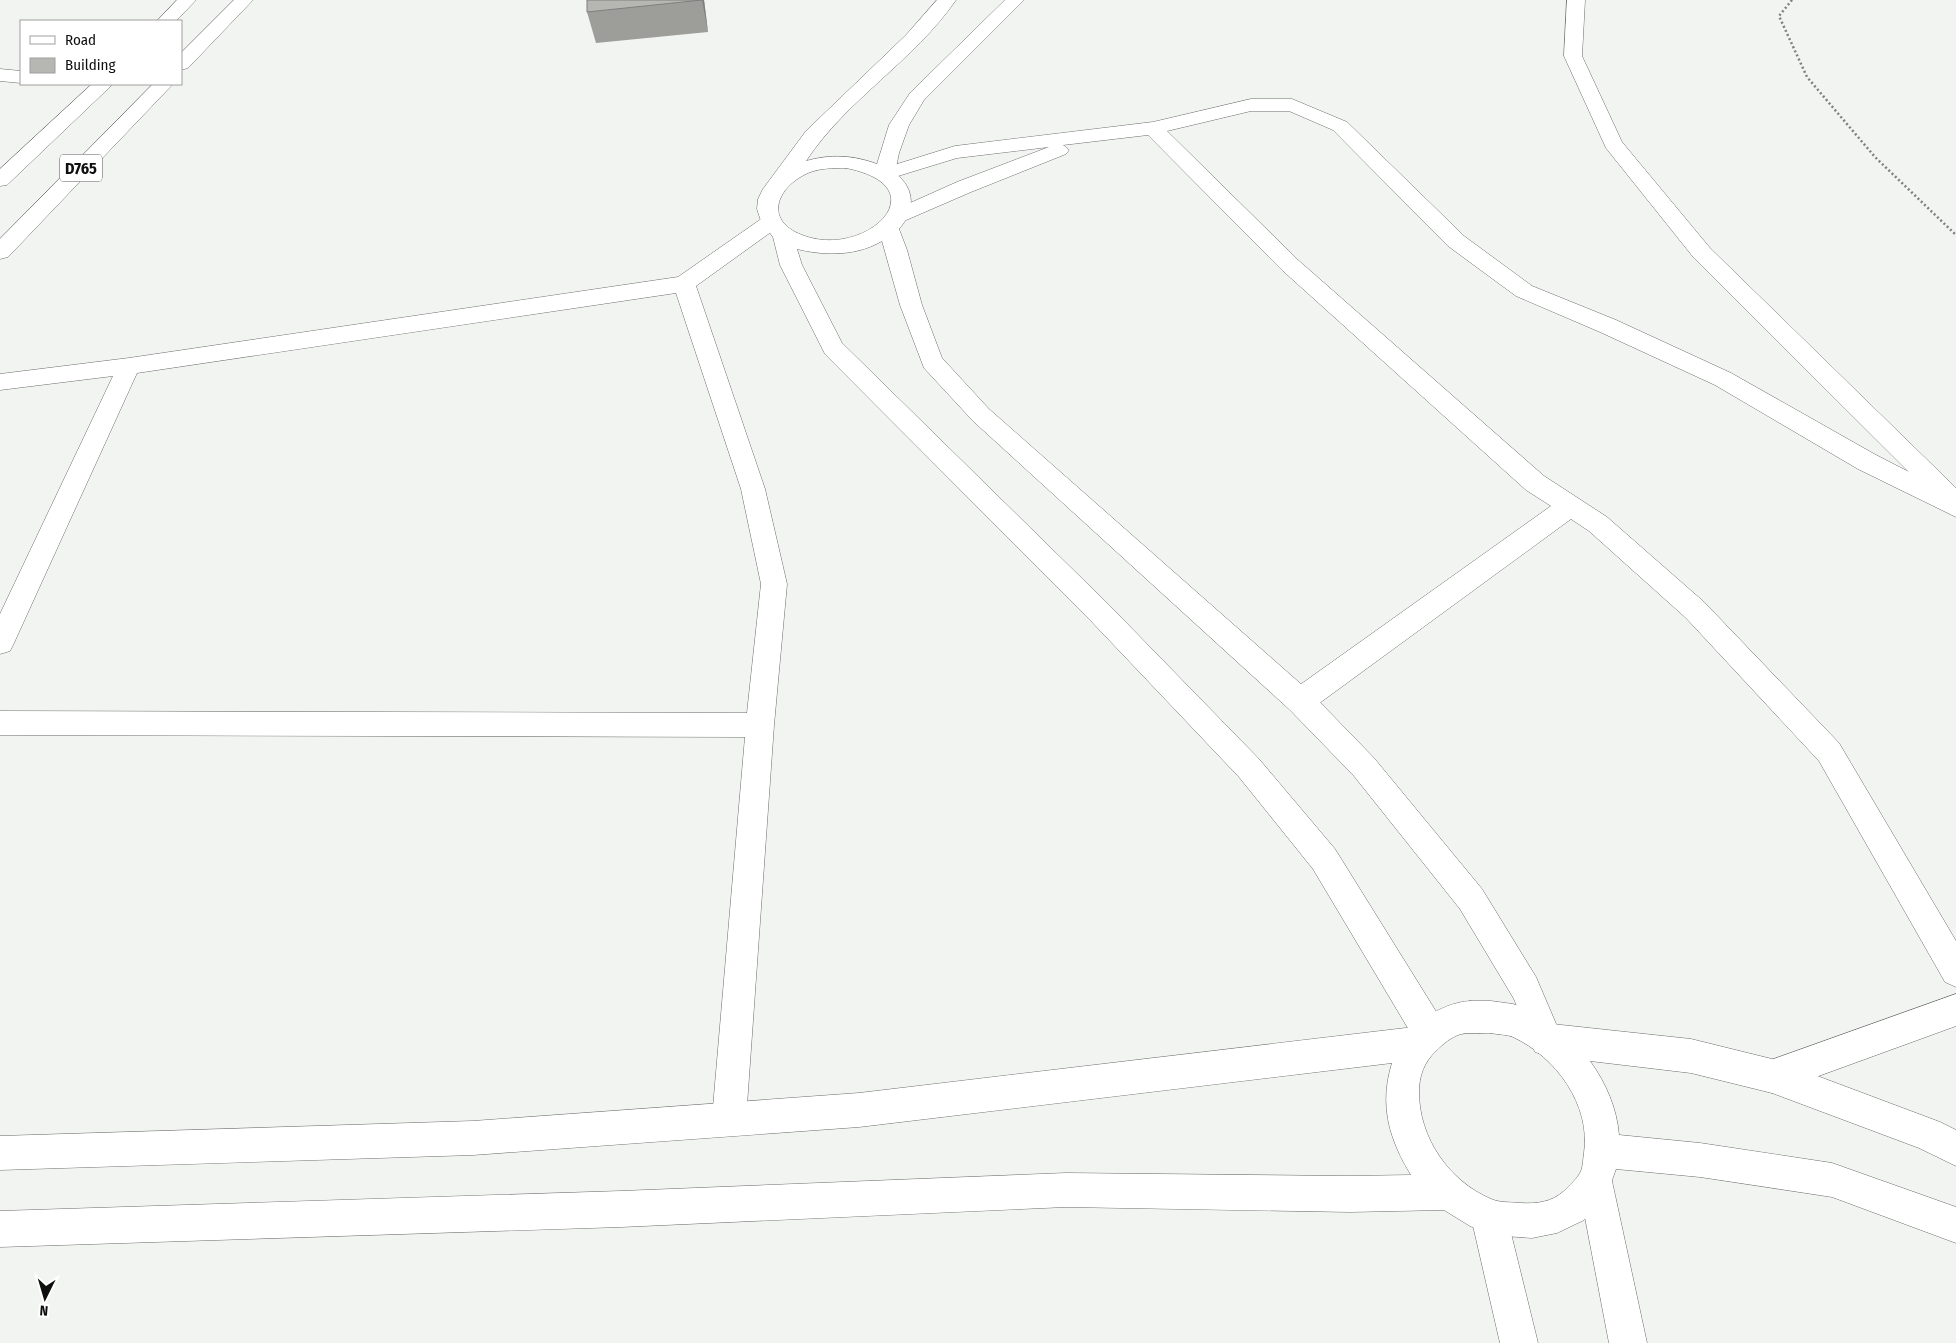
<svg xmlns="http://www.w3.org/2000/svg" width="1956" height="1343" font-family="'Fira Sans Condensed',sans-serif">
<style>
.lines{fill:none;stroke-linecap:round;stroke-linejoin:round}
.minor-casing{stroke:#6a6c6a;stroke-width:1}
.tertiary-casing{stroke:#6a6c6a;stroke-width:1}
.secondary-casing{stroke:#6a6c6a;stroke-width:1}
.trunk-casing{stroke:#6a6c6a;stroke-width:1}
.path{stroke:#7e7f7e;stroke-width:2.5;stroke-dasharray:2 2.5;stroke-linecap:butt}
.minor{fill:#fff;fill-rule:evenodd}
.tertiary{fill:#fff;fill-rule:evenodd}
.secondary{fill:#fff;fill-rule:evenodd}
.trunk{fill:#fff;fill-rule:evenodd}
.wall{fill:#9d9d9a}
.shaded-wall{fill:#7f7f7d}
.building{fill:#b6b6b3;stroke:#7f7f7d}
.labels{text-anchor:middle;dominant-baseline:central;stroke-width:4;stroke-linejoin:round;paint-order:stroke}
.shield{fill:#fff;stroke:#565756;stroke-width:1}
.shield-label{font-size:16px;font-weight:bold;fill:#0e0f0e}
</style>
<rect width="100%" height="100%" fill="#f2f4f1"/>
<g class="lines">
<g class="minor-casing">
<path id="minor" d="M0 69 21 71V83L0 81Z
M1251 99H1292L1347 122 1464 236 1532 286 1616 320 1731 373 1876 455 1956 496V517L1858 469 1715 385 1600 332 1516 296 1448 246 1333 130 1289 111H1251L1167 131 1298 260 1544 476 1607 517 1704 602 1839 743 1956 941V987L1945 982 1819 761 1686 618 1589 531 1571 519 1310 710 1300 713 1290 710 1286 701 1290 692 1551 506 1526 490 1282 270 1148 135 1063 145 1069 150 1066 154 971 192 897 224 890 222 887 217 890 212 957 182 1049 147 957 158 885 180 878 178 875 174 878 170 955 146 1153 122Z
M771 215 778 217 781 222 778 227 696 286 765 489 787 584 774 725 746 1119 741 1131 729 1136 717 1131 712 1119 745 737 0 735V711L747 713 761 584 741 489 676 293 137 373 14 643 10 651 0 654V614L113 376 0 390V374L129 358 678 277 764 217Z
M1956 994V1026L1772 1093 1760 1088 1755 1076 1760 1064Z
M1595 1164 1607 1169 1612 1181 1647 1343H1609L1578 1181 1583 1169Z
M1489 1199 1502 1204 1507 1217 1538 1343H1500L1471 1217 1476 1204Z"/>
</g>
<g class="tertiary-casing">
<path id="tertiary" d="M1567 0H1585L1582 56 1622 142 1710 248 1956 488V513L1947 510 1694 258 1606 148 1564 56Z
M1470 1001H1491L1513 1004 1532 1011 1552 1024 1691 1039 1772 1059 1940 1122 1956 1130V1166L1919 1148 1772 1093 1691 1073 1590 1061C1606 1083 1617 1109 1619 1135L1700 1143 1832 1163 1956 1207V1243L1832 1197 1700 1177 1616 1169 1607 1194 1584 1220 1557 1233 1532 1238 1490 1235 1470 1226 1444 1210 1350 1212 1066 1207 621 1227 0 1247V1211L621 1191 1066 1173 1350 1176 1411 1175C1389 1139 1379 1105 1392 1063L859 1127 473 1155 0 1170V1136L473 1121 859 1093 1414 1027C1428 1014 1450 1002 1470 1001ZM1491 1033C1498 1035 1507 1034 1513 1037 1556 1057 1591 1105 1584 1153 1583 1159 1583 1166 1581 1171 1578 1178 1569 1186 1564 1191 1552 1202 1537 1204 1521 1203 1512 1202 1500 1203 1491 1199 1449 1181 1419 1138 1419 1092 1419 1076 1424 1062 1436 1051 1443 1044 1451 1037 1461 1034 1470 1032 1481 1034 1491 1033Z"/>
</g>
<g class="secondary-casing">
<path id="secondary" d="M937 0H956C914 61 847 99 806 161 830 154 853 155 877 164L889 125 910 93 1005 0H1024L924 100 909 125 899 153 895 173C916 189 915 211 899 229L907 250 922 305 942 358 989 409 1310 692 1374 758 1482 889 1536 977 1563 1040 1559 1052 1547 1056 1535 1052 1514 999 1460 909 1354 776 1290 710 973 421 924 368 900 305 882 241C857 256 825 256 797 249L802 265 842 343 1109 605 1259 759 1335 849 1442 1021 1446 1033 1442 1045 1430 1049 1418 1045 1313 869 1239 777 1091 621 825 354 780 265 773 237 761 221 757 209 758 199 763 189 806 131 906 35ZM846 168C942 187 865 260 802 235 763 220 777 187 808 173 820 168 833 168 846 168Z"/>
</g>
<g class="trunk-casing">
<path id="trunk" d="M177 0H196L176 21H157Z
M234 0H253L188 68 181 70V53Z
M92 84H113L7 185 0 186V169Z
M153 84H173L8 257 0 259V239Z"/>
</g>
<path class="path" d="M1792 0 1779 16 1807 77 1875 157 1956 235"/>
<use href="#minor" class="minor"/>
<use href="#tertiary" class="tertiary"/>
<use href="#secondary" class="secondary"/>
<use href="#trunk" class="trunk"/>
</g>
<path class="wall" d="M587 0H704L708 32 596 43 587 12Z"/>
<path class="shaded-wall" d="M702 0H704L708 32Z"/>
<path class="building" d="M587 0H702L587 12Z"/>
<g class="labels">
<rect class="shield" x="60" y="154.5" width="42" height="27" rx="4"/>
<g class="shield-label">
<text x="81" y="168">D765</text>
</g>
</g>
<rect x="20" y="20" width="162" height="65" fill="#ffffff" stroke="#9f9f9f"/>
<rect x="30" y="36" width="25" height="8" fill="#ffffff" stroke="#9f9f9f"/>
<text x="65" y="45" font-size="15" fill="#0e0f0e">Road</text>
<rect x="30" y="58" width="25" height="15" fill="#b6b6b3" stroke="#9f9f9f"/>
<text x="65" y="70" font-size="15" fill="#0e0f0e">Building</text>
<g transform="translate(45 1298) rotate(185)" stroke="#ffffff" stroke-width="4" paint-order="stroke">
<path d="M0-4L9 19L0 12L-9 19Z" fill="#0e0f0e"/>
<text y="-8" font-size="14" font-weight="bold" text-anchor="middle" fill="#0e0f0e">N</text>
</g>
</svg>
